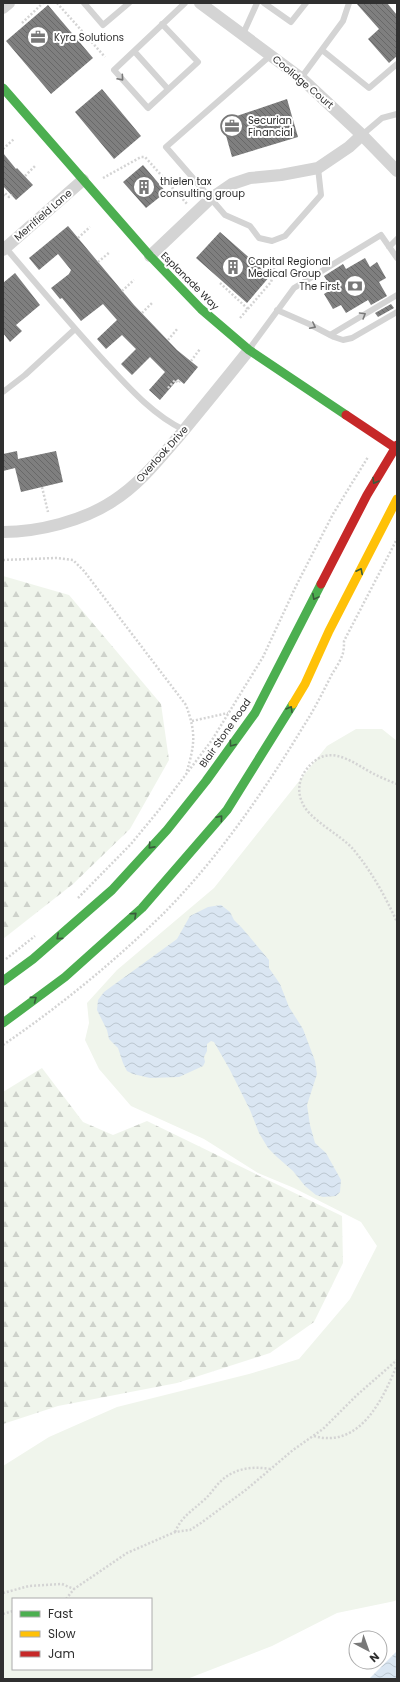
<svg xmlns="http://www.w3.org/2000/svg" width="400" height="1682" font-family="Poppins,sans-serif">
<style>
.grass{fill:#f0f5ec;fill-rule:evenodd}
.forest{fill:url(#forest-firs)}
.water{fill:url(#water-waves)}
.building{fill:url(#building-back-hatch)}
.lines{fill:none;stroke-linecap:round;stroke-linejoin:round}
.path{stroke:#d4d4d4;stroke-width:2.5;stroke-dasharray:2 2;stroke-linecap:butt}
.lane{stroke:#d4d4d4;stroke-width:6}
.street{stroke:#d4d4d4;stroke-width:12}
.fast{stroke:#4caf50;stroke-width:9}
.slow{stroke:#ffc107;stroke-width:9}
.jam{stroke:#c62828;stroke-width:9}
.oneway{stroke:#797979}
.oneway2{stroke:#395c3b}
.labels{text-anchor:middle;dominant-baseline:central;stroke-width:4;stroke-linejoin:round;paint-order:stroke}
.poi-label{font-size:10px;fill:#2f2f2f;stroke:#fff;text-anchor:start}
.street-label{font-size:10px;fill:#2f2f2f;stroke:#fff}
</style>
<defs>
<pattern id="forest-firs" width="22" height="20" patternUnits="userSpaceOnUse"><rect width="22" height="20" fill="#f0f5ec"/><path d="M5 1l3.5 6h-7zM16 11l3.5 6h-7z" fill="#ced2cb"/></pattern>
<pattern id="water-waves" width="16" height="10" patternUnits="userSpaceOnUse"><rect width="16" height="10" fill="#dae6f2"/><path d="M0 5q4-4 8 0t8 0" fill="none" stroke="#bbc6d0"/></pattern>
<pattern id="building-back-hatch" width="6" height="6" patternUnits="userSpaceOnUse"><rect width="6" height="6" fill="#7f7f7f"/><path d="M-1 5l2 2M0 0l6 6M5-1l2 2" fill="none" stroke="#686868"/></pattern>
</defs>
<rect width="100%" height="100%" fill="#fff"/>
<path class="grass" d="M356 729H382L397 741V1599L395 1601 337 1613 272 1646 187 1679H3V1466L49 1437 117 1407 249 1374 299 1359 350 1299 377 1246 361 1222 294 1188 258 1173 204 1139 131 1106 99 1069 85 1040 89 1023 87 1003 117 970 214 888 327 746ZM13 1599H151V1669H13Z"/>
<path class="forest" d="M3 576 69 595 161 704 169 760 130 829 73 884 3 939Z
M42 1068 83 1122 113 1135 147 1121 342 1216 343 1263 314 1322 270 1353 177 1383 58 1406 3 1424V1092Z"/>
<path class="water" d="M221 905 230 912 234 920 242 928 269 960V968L280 984 289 1007 303 1029 315 1061 317 1074 307 1105 310 1125 315 1143 326 1153 341 1180 340 1192 336 1196 323 1197 316 1195 305 1186 293 1171 277 1157 268 1148 259 1133 250 1110 230 1070 214 1042 211 1041 207 1044V1051L204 1057 205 1062 203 1066 179 1077 150 1078 133 1074 127 1071 123 1063 118 1048 109 1039 107 1030 97 1010 98 1000 104 992 177 939 190 916 208 907Z
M397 1651V1679H369Z"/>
<path class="building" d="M356 3H387L397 15V56L389 63 368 39 379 29Z
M48 5 93 58 51 94 6 41Z
M102 89 141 136 114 159 75 112Z
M287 99 298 137 232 157 222 121Z
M3 153 16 169 17 168 33 185 16 200 3 186Z
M143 165 166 192 146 208 123 182Z
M68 226 134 305 177 350 198 367 184 384 178 379 160 400 149 390 165 372 150 357 132 375 121 364 136 349 122 335 106 349 97 339 117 320 103 304 81 321 62 298 60 299 51 288 69 274 71 270 58 254 39 270 29 258Z
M220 232 270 276 247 303 196 258Z
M365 258 370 267 377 262 386 278 379 282 387 296 371 305 368 300 346 313 341 305 333 309 324 294 332 289 324 276 343 264 346 269Z
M15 273 40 305 16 325 22 331 10 342 3 333V283Z
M391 304 394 308 378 317 375 313Z
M17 451 18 459 56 451 63 482 21 492 15 468 3 471V454Z"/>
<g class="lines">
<path class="path" d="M57 3 105 57
M22 23 43 3
M3 149 14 139
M25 176 36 165
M103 178 141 157H145L188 205
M166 195 173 188
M3 196 5 193 9 197 12 195
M78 238 90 227
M98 262 110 252
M220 283 248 309
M122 291 134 280
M142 313 153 302
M240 318 271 282 274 272V263
M168 340 178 328
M191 361 200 349
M168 388 175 380 178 383 180 381
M42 487 48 512
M3 560 56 558 73 560 84 571 186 705C196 733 195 743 187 771
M192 721 228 713
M397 784C389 781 380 777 372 773 349 760 327 742 306 770 299 779 297 791 302 802 308 819 341 835 353 849 372 872 385 896 397 922
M78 898 131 844 159 810 212 740 263 657 296 586 333 514 368 457
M6 959 35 936
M3 1045C60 1006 114 962 164 913 218 858 263 793 303 727 314 710 323 692 332 674 336 668 341 660 343 653 344 649 344 645 344 641L397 539
M314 1436C360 1449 383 1399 397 1365
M175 1532C182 1516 192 1511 204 1500 210 1495 214 1488 219 1483 233 1468 252 1466 271 1469
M3 1593 29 1586 62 1584 74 1589
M66 1599 74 1589 127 1553 175 1532 190 1530 201 1523 247 1489 293 1450 323 1429 357 1395 397 1360
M3 1614 13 1611"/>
<path class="lane" d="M84 3 103 25 129 3
M264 3 291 22 306 3
M162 24 198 62 148 108 114 70 185 3
M243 34 257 3
M322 50 369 88 397 64
M134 51 168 89
M271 55 166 147 225 215 250 226 259 238 272 241 285 236 321 195 318 168
M301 78 343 21 349 3
M362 135 382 118 397 114
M5 247C38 286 71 325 106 363 129 388 153 415 184 430
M389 247 397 239
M277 310 309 324 334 337 343 340 352 338 397 312
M330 335 397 295
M250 348 294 288 381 235 397 258
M3 392 25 375 75 329"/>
<path class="street" d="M200 3 301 78 362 135 397 171
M3 8 9 3
M3 250 83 180
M150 256 210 199 232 184 250 178 281 175 318 168 349 147 362 135
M3 532C38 532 83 521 113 501 140 484 159 459 180 435 203 407 226 379 249 350"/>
<path class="fast" d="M3 88 150 256 201 309 249 350 346 415
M3 981 33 959 112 890 167 830 206 781 255 713 321 584
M3 1023 65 977 142 908 227 810 293 704"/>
<path class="slow" d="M293 704 305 684 329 631 397 499"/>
<path class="jam" d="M346 415 397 449
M321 584 367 495 397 445"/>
</g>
<defs><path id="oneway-chevron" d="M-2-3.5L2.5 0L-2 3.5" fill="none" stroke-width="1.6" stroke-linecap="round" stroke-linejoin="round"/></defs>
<g class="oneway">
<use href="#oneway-chevron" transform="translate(121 78) rotate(49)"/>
<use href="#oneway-chevron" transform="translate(363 315) rotate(-31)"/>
<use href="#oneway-chevron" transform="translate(313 326) rotate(27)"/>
</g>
<g class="oneway2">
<use href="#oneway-chevron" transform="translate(375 481) rotate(121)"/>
<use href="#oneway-chevron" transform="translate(360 571) rotate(-63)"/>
<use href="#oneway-chevron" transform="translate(315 597) rotate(118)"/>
<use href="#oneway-chevron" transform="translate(290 709) rotate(-60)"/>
<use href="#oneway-chevron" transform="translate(232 744) rotate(126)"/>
<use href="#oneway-chevron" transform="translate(220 818) rotate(-49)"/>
<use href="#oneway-chevron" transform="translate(151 846) rotate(132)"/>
<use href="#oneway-chevron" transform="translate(134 915) rotate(-42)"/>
<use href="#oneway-chevron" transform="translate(59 937) rotate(139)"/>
<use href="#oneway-chevron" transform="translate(34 999) rotate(-37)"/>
</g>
<defs>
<g id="office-ring" transform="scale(1.15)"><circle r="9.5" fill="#fff" stroke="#787878" stroke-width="1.5"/><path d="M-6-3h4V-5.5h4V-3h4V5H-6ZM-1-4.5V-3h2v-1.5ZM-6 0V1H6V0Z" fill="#787878"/></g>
<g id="building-ring" transform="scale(1.15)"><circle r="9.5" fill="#fff" stroke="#787878" stroke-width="1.5"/><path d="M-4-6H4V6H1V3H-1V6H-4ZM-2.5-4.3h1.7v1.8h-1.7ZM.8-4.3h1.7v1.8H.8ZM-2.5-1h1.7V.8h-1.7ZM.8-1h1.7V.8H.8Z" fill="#787878"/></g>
<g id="bank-ring" transform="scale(1.15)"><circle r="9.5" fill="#fff" stroke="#787878" stroke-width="1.5"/><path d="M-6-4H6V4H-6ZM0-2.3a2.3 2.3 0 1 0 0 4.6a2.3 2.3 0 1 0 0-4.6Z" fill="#787878"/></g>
</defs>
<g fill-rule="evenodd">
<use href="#office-ring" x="38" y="37"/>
<use href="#office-ring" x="232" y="126"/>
<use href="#building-ring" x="144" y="187"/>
<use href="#building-ring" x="233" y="267"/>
<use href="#bank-ring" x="355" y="286"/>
</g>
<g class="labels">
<g class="poi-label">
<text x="54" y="37">Kyra Solutions</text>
<text x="248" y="120">Securian<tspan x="248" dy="12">Financial</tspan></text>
<text x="160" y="181">thielen tax<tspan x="160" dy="12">consulting group</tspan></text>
<text x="248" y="261">Capital Regional<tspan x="248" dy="12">Medical Group</tspan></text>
<text x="340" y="286" text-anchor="end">The First</text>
</g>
<g class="street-label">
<text transform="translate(303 82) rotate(40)">Coolidge Court</text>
<text transform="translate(43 215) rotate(-41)">Merrifield Lane</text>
<text transform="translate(190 281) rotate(45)">Esplanade Way</text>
<text transform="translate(162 454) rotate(-48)">Overlook Drive</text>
<text transform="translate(225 733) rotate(-55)">Blair Stone Road</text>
</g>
</g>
<rect width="400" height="1682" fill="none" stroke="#2f2f2f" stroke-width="8"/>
<rect x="12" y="1598" width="140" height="72" fill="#ffffff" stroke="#acacac"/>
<rect x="20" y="1611" width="20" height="6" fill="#4caf50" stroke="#acacac"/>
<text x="48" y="1618" font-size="12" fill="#2f2f2f">Fast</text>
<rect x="20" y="1631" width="20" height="6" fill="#ffc107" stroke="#acacac"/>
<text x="48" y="1638" font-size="12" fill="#2f2f2f">Slow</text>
<rect x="20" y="1651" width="20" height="6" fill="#c62828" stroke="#acacac"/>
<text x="48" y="1658" font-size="12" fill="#2f2f2f">Jam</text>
<g transform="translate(368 1650) rotate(139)"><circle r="19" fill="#ffffff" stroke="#acacac"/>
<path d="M0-3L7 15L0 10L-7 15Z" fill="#787878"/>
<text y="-6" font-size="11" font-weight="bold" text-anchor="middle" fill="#2f2f2f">N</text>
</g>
</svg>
